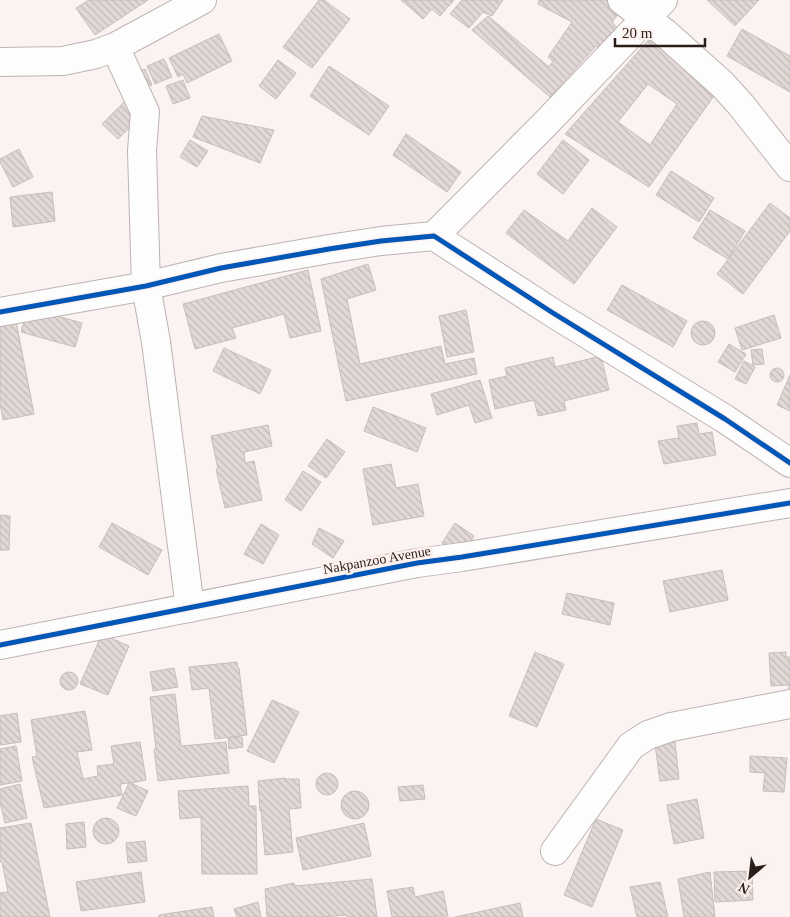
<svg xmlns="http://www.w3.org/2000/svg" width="790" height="917" font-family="Georgia,serif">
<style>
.building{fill:url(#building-back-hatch);stroke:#c7bebc;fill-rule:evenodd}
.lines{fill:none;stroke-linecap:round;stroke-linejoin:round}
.street-casing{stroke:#bdb4b2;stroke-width:30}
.street{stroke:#fefdfd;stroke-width:28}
.cycleway-casing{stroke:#fef1ed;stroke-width:8}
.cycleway{stroke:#0057b8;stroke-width:5}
.labels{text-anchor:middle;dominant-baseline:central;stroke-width:5;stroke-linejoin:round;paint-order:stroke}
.street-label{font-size:14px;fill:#2a1e1b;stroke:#fef1ed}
</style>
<defs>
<pattern id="building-back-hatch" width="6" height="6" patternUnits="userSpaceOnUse" patternTransform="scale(1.25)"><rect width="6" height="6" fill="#e2d9d7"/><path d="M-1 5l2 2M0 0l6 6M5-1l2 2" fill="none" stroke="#c2bab8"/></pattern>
</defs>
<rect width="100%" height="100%" fill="#faf3f1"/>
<path class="building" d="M89 0H148L95 35 76 8Z
M319 0H324L350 19 312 68 283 47Z
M401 0H454L440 16 432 9 423 19Z
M462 0H503L492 16 483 12 469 28 450 14Z
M539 0H614L623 8 612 22 621 32 606 51 596 46 550 97 472 30 488 16 549 67 553 61 548 57 572 22 538 4Z
M707 0H759L735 26Z
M742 29 790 56V92L727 56Z
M219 34 232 61 187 83 183 74 178 77 169 58Z
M653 35 721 86 649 187 565 134ZM648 84 677 104 650 145 618 122Z
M164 59 172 77 155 84 147 66Z
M278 60 296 73 276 99 259 86Z
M329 66 389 106 369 135 310 96Z
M145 69 152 85 140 90 132 74Z
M183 80 190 98 173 104 166 86Z
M129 97 145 113 118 139 102 124Z
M202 116 274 130 260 163 193 137Z
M406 134 461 172 447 192 393 155Z
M190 140 208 151 197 167 180 157Z
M563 140 589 160 563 194 537 174Z
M19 149 33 177 13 187 0 162V159Z
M671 171 714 198 699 222 656 195Z
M52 192 55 221 13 227 10 197Z
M770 203 790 218V231L743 294 717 274Z
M592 208 617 227 574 284 506 233 524 210 568 241Z
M710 210 745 231 728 259 693 238Z
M368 264 376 290 347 299 360 364 441 346 445 364 474 358 477 374 346 401 321 279Z
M308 270 321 331 290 338 284 314 232 328 236 338 195 349 183 304Z
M622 285 687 321 673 347 607 310Z
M28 308 82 323 75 347 21 332Z
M466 310 474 352 447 357 439 316Z
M774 315 781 338 742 350 735 328Z
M15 316 34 414 3 420 0 403V318Z
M691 333a12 12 0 1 1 24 0a12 12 0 1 1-24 0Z
M729 344 746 354 735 372 718 362Z
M224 348 271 370 260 394 213 371Z
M762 349 764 364 753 365 751 350Z
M601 356 609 390 564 401 566 410 538 416 534 400 495 409 489 380 507 376 505 368 553 357 555 367Z
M744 361 755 367 746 384 735 379Z
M770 375a7 7 0 1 1 14 0a7 7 0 1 1-14 0Z
M790 375V411L777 405Z
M480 380 492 418 475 423 469 405 437 415 431 394Z
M373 407 426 428 417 452 364 431Z
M697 423 699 434 712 432 716 455 664 464 658 441 679 438 677 426Z
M268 425 272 446 244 452 245 463 254 461 262 500 225 508 216 469H218L211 436Z
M327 439 345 452 326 478 308 466Z
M391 464 396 488 418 484 424 516 373 525 363 469Z
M303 471 321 482 301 511 285 500Z
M0 515 10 516 9 550H0Z
M112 523 162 550 148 575 99 547Z
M455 523 474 536 462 556 442 543Z
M261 524 279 535 263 564 244 554Z
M319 528 344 541 333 558 312 544Z
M722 570 728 600 670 612 663 581Z
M567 593 614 603 610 625 562 614Z
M102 634 129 646 108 695 80 684Z
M535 652 564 664 537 727 509 716Z
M786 652V657H790V691H789V685L771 686 769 653Z
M237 662 238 668H239L247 735 215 739 209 688 192 690 189 667Z
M174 668 178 687 153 691 150 672Z
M60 681a9 9 0 1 1 18 0a9 9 0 1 1-18 0Z
M175 694 181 746 226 742 229 773 158 781 154 749H156L150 697Z
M272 700 299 712 274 763 247 751Z
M85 711 92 750 77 752 83 779 98 776 97 766 114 764 111 746 140 742 146 780 131 783 148 791 136 816 117 808 129 783 120 784 122 795 44 808 32 757 37 756 31 720Z
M17 713 21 742 0 745V716Z
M242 737 243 747 229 749 228 738Z
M675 742 679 779 660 781 655 744Z
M16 746 22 781 0 785V749Z
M750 756 787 758 784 792 763 791 765 773 750 772Z
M316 784a11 11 0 1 1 22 0a11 11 0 1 1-22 0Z
M285 778V779H299L301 808 289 809 293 852 265 855 261 810 260 811 258 781Z
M20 784 27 818 5 823 0 802V789Z
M423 785 425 799 400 801 398 787Z
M248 786 249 806H256L257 874H202L201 817 180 819 178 791Z
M341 805a14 14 0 1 1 28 0a14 14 0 1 1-28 0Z
M697 799 704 838 674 844 667 805Z
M93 831a13 13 0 1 1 26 0a13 13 0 1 1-26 0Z
M596 819 623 830 592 907 564 895Z
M84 822 86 847 67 849 66 824Z
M31 823 50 917H0V893L8 892 2 862H0V828Z
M364 823 371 856 303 870 296 838Z
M145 841 147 861 128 863 126 843Z
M752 871 753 900 715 902 714 872Z
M141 872 145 902 81 911 76 882Z
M710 872 715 917H684L678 879Z
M372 879 377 917H347V915L322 917H267L265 889 294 883 295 886Z
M660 882 668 917H637L630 887Z
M413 887 415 897 443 891 448 916 392 917 387 891Z
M258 902 261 917H237L234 909Z
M520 903 523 917H455Z
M212 907 214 917H159V915Z"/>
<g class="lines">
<g class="street-casing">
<path id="street" d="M622 0 665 33 723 85 741 105 790 167
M115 47 145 112 142 151 146 286 156 342 190 608
M0 62 63 61 96 54 115 47 202 0
M434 236 548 121 663 0
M0 312 146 286 221 268 329 249 381 241 434 236 553 313 725 419 790 463
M0 645 417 563 462 557 790 503
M555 851 631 746 648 735 671 727 790 704"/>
</g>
<use href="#street" class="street"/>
<g class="cycleway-casing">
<path id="cycleway" d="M0 312 146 286 221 268 329 249 381 241 434 236 553 313 725 419 790 463
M0 645 417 563 462 557 790 503"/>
</g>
<use href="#cycleway" class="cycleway"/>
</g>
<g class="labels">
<g class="street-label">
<text transform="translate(377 560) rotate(-10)">Nakpanzoo Avenue</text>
</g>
</g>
<g transform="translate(750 877) rotate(208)" stroke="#fef1ed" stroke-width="4" paint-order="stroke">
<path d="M0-4L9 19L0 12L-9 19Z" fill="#2a1e1b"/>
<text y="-8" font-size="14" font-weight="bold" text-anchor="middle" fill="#2a1e1b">N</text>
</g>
<path d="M615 38v8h90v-8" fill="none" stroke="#2a1e1b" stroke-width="2.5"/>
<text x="622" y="38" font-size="15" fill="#2a1e1b" stroke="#fef1ed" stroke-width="4" paint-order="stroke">20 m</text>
</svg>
